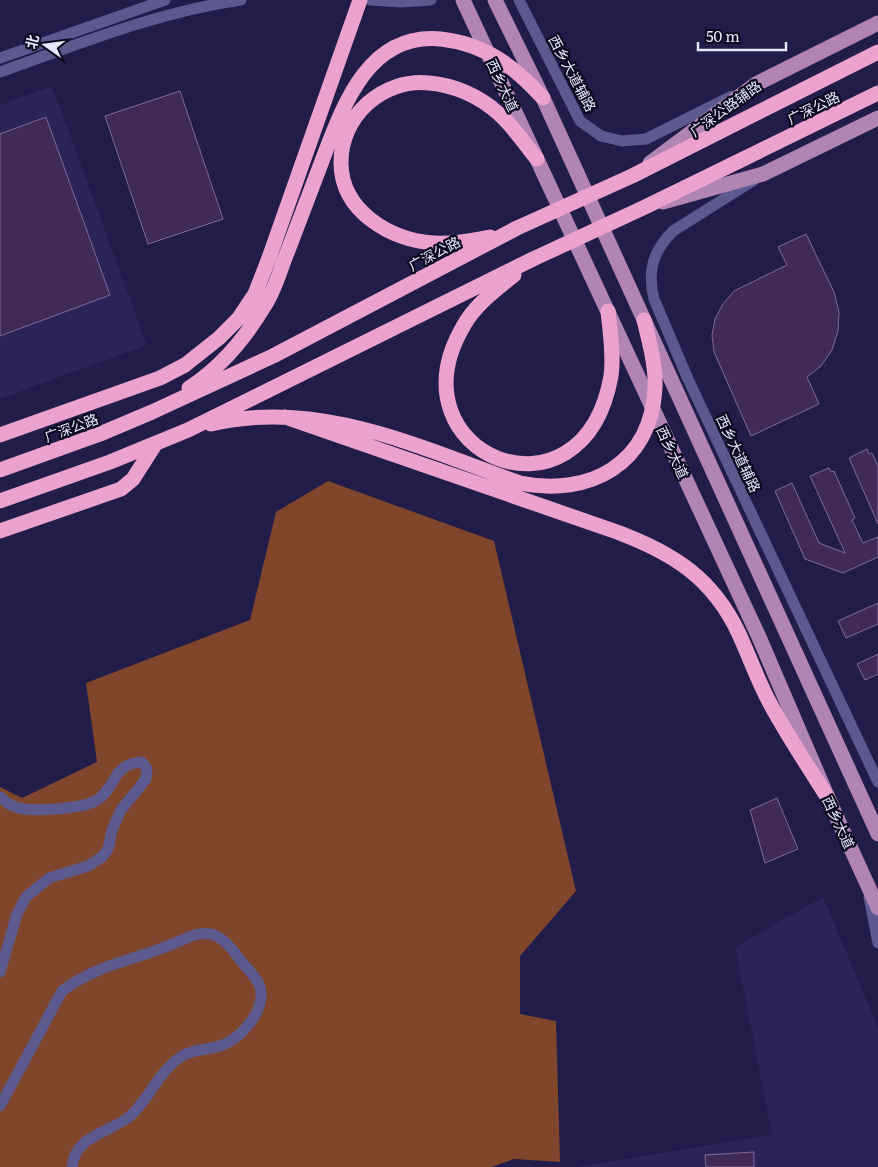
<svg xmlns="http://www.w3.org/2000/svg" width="878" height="1167" font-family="Literata,'Noto Sans SC',serif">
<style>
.built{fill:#2a2457}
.forest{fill:#7f462b}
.building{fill:#402a58;stroke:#80699c}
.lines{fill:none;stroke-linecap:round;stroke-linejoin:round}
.minor{stroke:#5b598d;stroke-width:11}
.major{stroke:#b185b3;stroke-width:15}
.highway{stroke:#eba2cc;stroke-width:15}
.labels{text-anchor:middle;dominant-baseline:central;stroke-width:4.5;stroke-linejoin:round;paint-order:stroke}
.street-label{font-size:14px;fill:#e7e8fa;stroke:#0c0a1e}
</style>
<rect width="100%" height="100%" fill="#211c49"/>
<path class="built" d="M52 86 147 345 0 399V105Z
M823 897 878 1027V1167H576L772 1135 735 947Z"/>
<path class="forest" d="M328 481 494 541 576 891 520 956V1014L556 1021 560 1162 514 1159 491 1167H0V787L22 798 97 762 86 683 250 620 276 512Z"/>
<path class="building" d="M180 91 223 219 148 244 105 116Z
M46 117 110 295 0 336V134Z
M806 234 834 292 839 312 838 331 832 350 821 366 807 377 819 404 751 436 714 352 712 335 715 319 723 304 734 291 787 265 778 247Z
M867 449 869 454 872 453 878 466V524L849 458Z
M829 468 831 472 834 471 855 518 852 520 863 543 878 537V557L843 573 805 559 775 491 792 483 819 543 845 553 810 476Z
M878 603V624L846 638 838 621Z
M878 654V674L865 680 857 664Z
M777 798 798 849 765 863 750 810Z
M754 1152V1167H706L705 1155Z"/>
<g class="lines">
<path class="minor" d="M370 0 402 2 431 0
M519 0 580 121 601 136 622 141 646 139 732 96
M0 58 165 0
M0 72C79 44 157 12 241 0
M754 180 673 231C653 251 647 271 654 299L688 379 878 782
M0 797C4 800 8 804 13 806 27 813 83 809 97 800 116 789 111 764 142 762L147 769 146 779 121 810 112 830 108 849 102 857 88 866 49 878 26 897 17 914 0 972
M869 897 878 943
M0 1106 62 991C102 961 141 960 184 939 214 925 224 939 242 962 247 969 258 979 260 987 266 1009 244 1035 225 1044 213 1050 196 1048 184 1055 160 1068 149 1100 129 1117 108 1133 75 1136 72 1167"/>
<path class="major" d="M463 0 759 637 828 798 878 908
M495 0 543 98 878 834
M650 163 756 84 878 23
M663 202 763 174 878 118"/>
<path class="highway" d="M490 237C471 241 453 244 434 243 391 240 342 212 341 164 340 116 383 78 429 83 454 85 479 96 498 113 513 126 524 143 537 159
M514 275C496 290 476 304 464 325 387 455 583 534 611 376 614 355 610 332 608 311
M189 388C220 368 246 337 265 305 275 290 280 270 287 253 299 222 310 192 322 161 343 106 368 32 441 39 485 44 514 66 543 98
M285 417 617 532C673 553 713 578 739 634 750 658 759 684 772 707 789 738 809 768 828 798
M211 424C319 398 421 448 520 483 590 497 651 464 655 388 656 365 649 341 644 320
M0 435 160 378 185 365 219 338 239 318 255 294 269 258 360 0
M0 470 100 434 152 412 273 356 517 228 632 176 878 52
M0 501 110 462 188 430 533 259 645 207 878 93
M0 531 121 489 133 479 156 443"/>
</g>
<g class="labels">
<g class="street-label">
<text transform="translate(573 73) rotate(62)">西乡大道辅路</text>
<text transform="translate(503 85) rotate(65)">西乡大道</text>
<text transform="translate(813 107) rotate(-26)">广深公路</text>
<text transform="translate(725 108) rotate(-36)">广深公路辅路</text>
<text transform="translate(434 253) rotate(-28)">广深公路</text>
<text transform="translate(71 427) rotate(-20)">广深公路</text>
<text transform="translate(673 452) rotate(65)">西乡大道</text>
<text transform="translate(739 453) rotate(65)">西乡大道辅路</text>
<text transform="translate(839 822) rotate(65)">西乡大道</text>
</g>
</g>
<g transform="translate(45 45) rotate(284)" stroke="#0c0a1e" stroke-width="4" paint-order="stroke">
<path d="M0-4L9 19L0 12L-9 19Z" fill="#e7e8fa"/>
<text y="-8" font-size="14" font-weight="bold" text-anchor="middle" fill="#e7e8fa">北</text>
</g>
<path d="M698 42v8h88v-8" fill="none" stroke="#e7e8fa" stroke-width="2.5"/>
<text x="706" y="42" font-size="15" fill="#e7e8fa" stroke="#0c0a1e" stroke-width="4" paint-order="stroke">50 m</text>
</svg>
